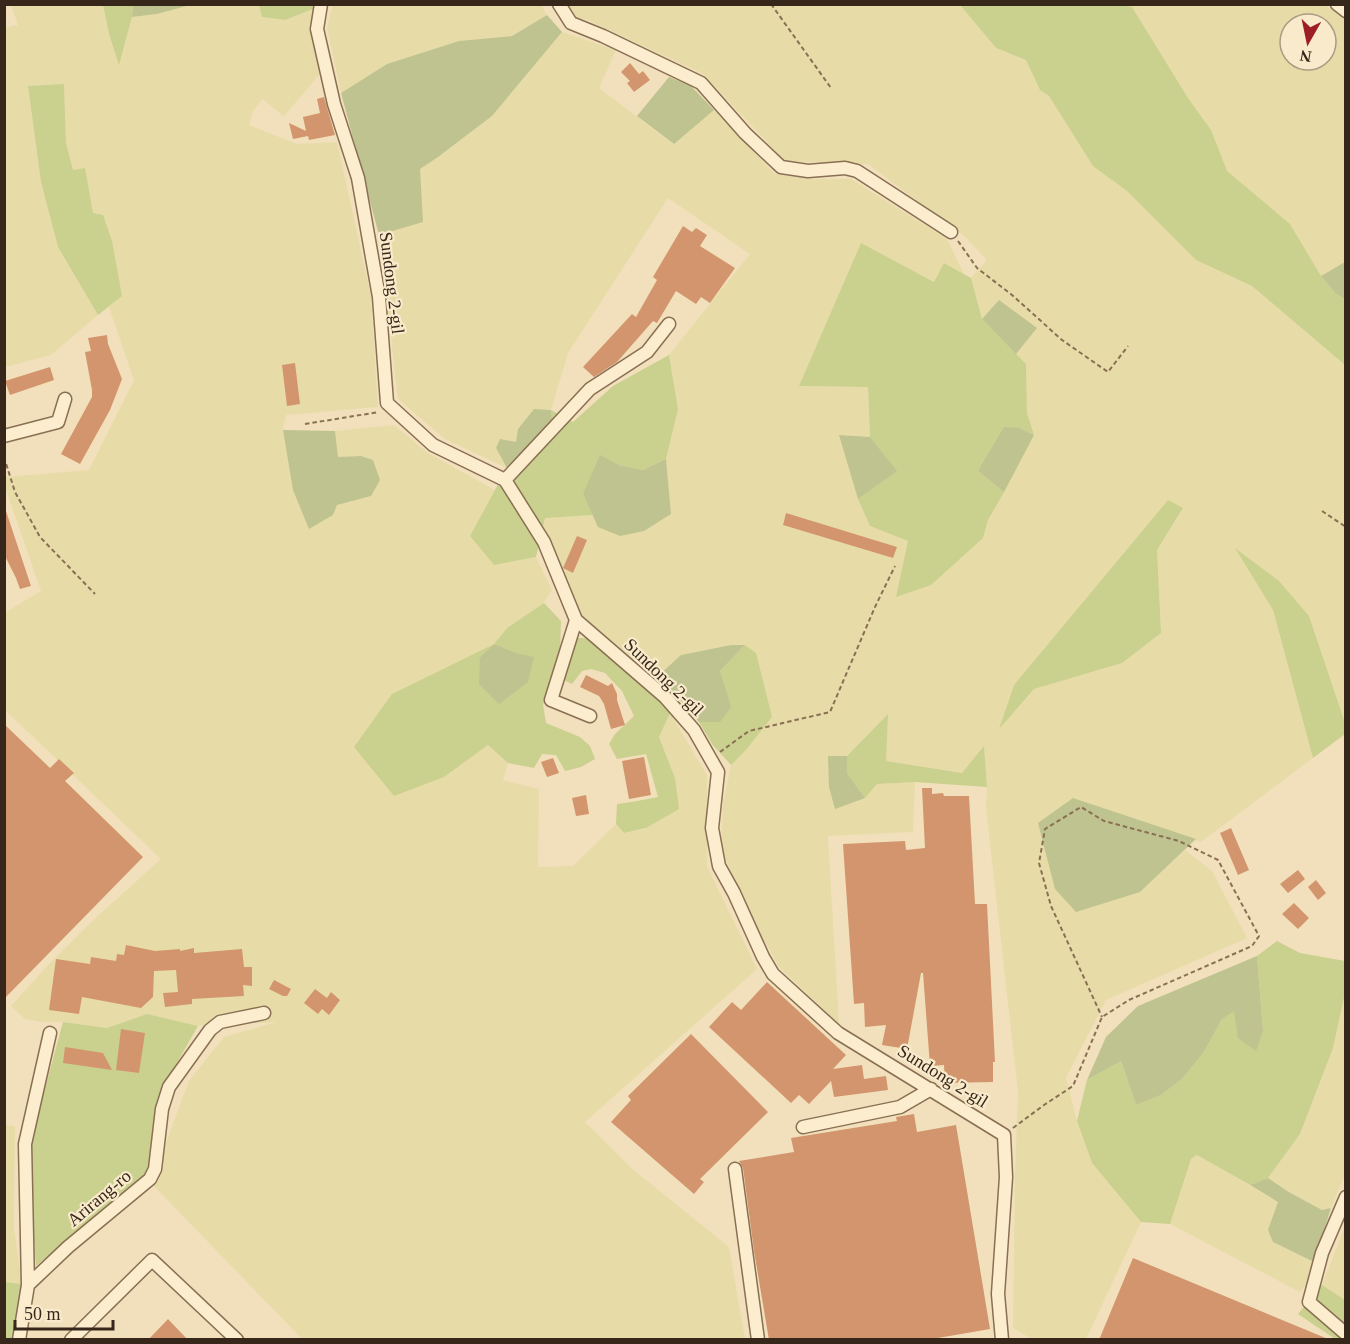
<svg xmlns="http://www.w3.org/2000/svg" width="1350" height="1344" font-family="'Times New Roman',serif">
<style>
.farmland{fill:#e7dca8;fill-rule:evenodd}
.green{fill:#cad08e;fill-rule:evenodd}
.cemetery{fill:#bec38f}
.building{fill:#d3956d}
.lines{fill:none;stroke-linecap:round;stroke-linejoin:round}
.minor-casing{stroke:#896f53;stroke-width:15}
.path{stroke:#896f53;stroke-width:2;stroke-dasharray:4.5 3;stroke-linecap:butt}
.minor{stroke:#fcedce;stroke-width:12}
.labels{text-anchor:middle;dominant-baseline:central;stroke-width:4.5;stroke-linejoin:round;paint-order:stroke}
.street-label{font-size:18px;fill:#37271a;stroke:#f8eacb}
</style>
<rect width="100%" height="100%" fill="#f1e0bb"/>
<path class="farmland" d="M190 4 259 5 262 17 285 20 313 9 320 74 284 116 262 99 253 111 249 125 297 144 337 142 371 296 378 407 286 415 283 430 309 529 333 515 337 505 371 496 361 456 338 457 335 431 394 425 428 453 495 490 470 536 494 565 536 557 552 590 544 603 507 628 494 644 392 694 444 777 488 745 508 763 503 780 539 789 538 867 573 866 616 824 624 833 646 829 675 778 659 737 670 713 707 775V866L757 969 585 1122 631 1168 729 1247 745 1339H302L151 1183 189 1081 224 1037 277 1022 198 1026 147 1014 107 1028 63 1022H42L25 1019 11 1006 51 962 90 923 161 859 5 710 6 678 4 661V613L41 591 5 487V477L89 470 134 380 109 307 122 295 93 214 85 169 73 170 66 143 64 85 28 86 41 182 58 247 98 315 51 355 5 367 4 28 18 25 11 5H103L109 34 119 64 132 17 157 14Z
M541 4 547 15 512 36 459 41 387 64 341 93 327 27 333 5Z
M565 5H960L996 48 1026 60 1040 90 1049 96 1094 166 1127 191 1196 260 1252 286 1345 365V726L1309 616 1237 549 1273 610 1313 758 1201 842 1073 798 1140 892 1185 850 1212 871 1247 938 1106 1000 1066 1078 1077 1121 1092 1163 1141 1222 1086 1339H1032L1013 1328 1015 1175 1018 1092 986 808 987 787 984 747 962 773 886 761 887 715 847 756H829L865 798 877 784 915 782 913 832 828 836 839 1024 778 966 743 901 721 848 723 804 731 765 746 750 772 717 745 645H731L681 655 659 675 634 660 581 615 542 531 545 518 593 515 599 527 671 514 666 459 678 409 669 355 750 254 668 198 568 353 551 410 534 409 516 443 496 448 507 468 445 439 398 399 379 235 422 222 419 169 438 157 492 116 562 32 616 50 599 88 673 144 714 110 775 174 810 179H851L947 239 964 274 944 263 934 282 861 244 799 386 868 387 870 437 839 435 858 498 870 526 908 541 983 538 988 520 1034 435 1027 413 1026 364 1016 354 1036 328 999 300 982 319 971 278 987 260 963 235 868 164 785 161 703 74 588 20 573 17ZM1168 500 1183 509 1157 550 1161 633 1122 663 1034 689 1000 727 1014 685Z
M1118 5H1325L1345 19V262L1321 276 1290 224 1223 168 1211 130 1188 98 1132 7ZM1290 24H1326V60H1290Z
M1345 993V1174L1331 1208 1322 1210 1287 1191 1268 1178 1300 1134 1333 1048Z
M5 1125 15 1126 14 1229 22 1284 5 1282Z
M1197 1155 1278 1202 1273 1242 1314 1262 1306 1285 1300 1292 1170 1224 1191 1159Z
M1345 1226V1300L1322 1285Z"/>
<path class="green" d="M1118 4 1132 7 1188 98 1211 130 1227 171 1290 224 1321 276 1336 294 1345 299V365L1252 286 1196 260 1127 191 1093 166 1049 96 1040 90 1026 60 996 48 960 5Z
M103 5H133L132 17 119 65 109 34Z
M259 5V4L314 5 313 9 285 20 262 17Z
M64 84 66 143 73 170 85 168 93 213 103 215 112 241 122 296 98 315 58 247 41 182 28 86Z
M861 243 934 282 944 263 971 278 982 319 1026 364 1027 413 1034 435 1020 428 978 471 1004 492 988 520 983 538 931 585 896 597 908 541 870 526 858 499 896 471 870 437 868 387 799 386Z
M669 355 678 409 666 459 643 470 619 465 583 494 593 515 545 518 536 557 494 565 470 536 509 464 554 435 551 410 573 422 613 386Z
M1168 500 1183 508 1157 550 1161 633 1122 663 1034 689 999 729 1014 685Z
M1235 548 1279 581 1309 616 1346 726 1345 734 1313 758 1273 610Z
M544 603 561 621 560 651 543 705 546 723 580 737 590 746 595 759 581 767 565 771 556 755 542 754 534 768 508 763 488 745 444 777 394 796 354 747 392 694 494 644 507 628ZM494 644 520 654 480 657Z
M577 638H586L650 692 670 713 659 737 675 778 679 809 646 828 624 833 616 824 617 804 632 802 658 797 646 754 617 759 609 744 615 734 634 716 622 691 605 673 591 669 582 671 572 684 564 680Z
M745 645 756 653 772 717 746 750 731 765 712 744 699 722H720V671Z
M888 714 886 761 962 773 984 746 987 787 915 782 877 784 865 798 847 773V756Z
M1277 941 1300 953 1345 961V993L1333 1048 1300 1134 1268 1178 1250 1185 1197 1155 1191 1159 1170 1224 1141 1222 1092 1163 1077 1121 1087 1080 1121 1061 1136 1105 1161 1095 1182 1079 1204 1052 1222 1019 1234 1010 1263 1031 1257 956Z
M147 1014 198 1026 158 1096 150 1170 36 1266 31 1199 30 1144 63 1022 107 1028Z
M5 1282 22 1284 12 1339H5Z
M1322 1285 1345 1300V1339H1335L1298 1314Z"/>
<path class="cemetery" d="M133 5V4L190 5 157 14 132 17Z
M547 15 562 32 492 116 438 157 420 169 423 222 379 235 341 93 387 64 459 41 512 36Z
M669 77 691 86 714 110 674 144 637 116Z
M1345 262V299L1336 294 1321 276Z
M999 300 1037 328 1016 354 982 319Z
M534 409 551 410 554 435 509 464 507 468 496 448 500 439 516 442 518 429Z
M1004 427 1020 428 1034 435 1004 492 978 471Z
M283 430 335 431 338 457 361 456 373 460 380 480 371 496 337 505 333 515 309 529 293 490Z
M839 435 870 437 897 471 858 499Z
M600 455 619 465 643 470 666 459 671 514 644 531 620 536 598 527 583 494Z
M494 644 520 654 534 657 528 682 499 704 479 684 480 657Z
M731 645H745L720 671 731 707 720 722H699L659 675 681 655Z
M828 756H847V773L865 798 835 809 829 787Z
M1073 798 1196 839 1140 892 1076 912 1055 889 1038 823Z
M1257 956 1263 1031 1256 1051 1238 1038 1234 1011 1222 1019 1204 1052 1182 1079 1161 1095 1136 1105 1121 1061 1087 1080 1106 1037 1138 1006Z
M1268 1178 1287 1191 1322 1210 1331 1208 1314 1262 1273 1242 1268 1230 1278 1202 1250 1185Z"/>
<path class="building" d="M630 63 639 74 643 71 650 80 634 92 627 83 630 81 621 72Z
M324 97 335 135 309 140 308 136 293 139 289 123 306 131 303 117 320 113 317 99Z
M683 226 692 232 696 228 707 235 700 246 735 268 710 303 701 297 696 304 676 291 657 323 653 321 617 362 594 377 583 367 632 314 636 317 657 280 653 277Z
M107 335 108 344 122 379 110 410 80 464 61 454 92 397V390L85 352 91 351 88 338Z
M295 363 300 404 287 406 282 365Z
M50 367 54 380 10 395 5 381Z
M6 511 31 586 20 589 16 578 4 554V512Z
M786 513 897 547 893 558 783 525Z
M577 536 587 540 573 573 563 568Z
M586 675 608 686 612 683 617 694V700L625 725 611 729 604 704 599 696 580 687Z
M4 724 50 768 59 759 74 773 65 781 143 857 4 999Z
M644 757 651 795 629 799 622 761Z
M553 758 559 773 547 777 541 762Z
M922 788H932V794L943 793 944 796H969L975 904H987L995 1062H993V1082L945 1083 944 1065 930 1066 923 973H921L907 1049 882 1045 886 1025 865 1027 864 1003 854 1004 843 844 905 841 906 850 925 848Z
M586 795 589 814 576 816 572 798Z
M1231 828 1249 870 1238 875 1220 833Z
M1298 870 1305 879 1288 893 1280 884Z
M1316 880 1326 893 1318 900 1308 887Z
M1294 903 1309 918 1298 929 1282 914Z
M126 945 155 951 180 949V951L194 948V953L242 949 244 967H252V986L243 985 244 996 192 999V1004L165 1007 163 993 178 992 176 970 154 971 153 997 141 1008 82 997 79 1014 49 1010 56 959 90 964 91 957 116 961 117 954 124 955Z
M274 980 291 989 287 996H283L269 989Z
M767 982 846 1055 833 1069 862 1065 864 1079 886 1076 888 1090 834 1097 831 1081 809 1104 799 1095 791 1103 709 1027 732 1002 741 1010Z
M315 989 327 998 331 992 340 1000 329 1015 322 1009 318 1014 304 1003Z
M121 1029 145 1033 139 1073 116 1070Z
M691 1034 768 1112 700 1179 704 1182 694 1194 611 1122 631 1100 628 1096Z
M65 1047 103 1053 112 1070 63 1063Z
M914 1114 917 1132 956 1125 990 1329 938 1338V1340H769L754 1251 743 1168 739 1161 794 1152 791 1138 897 1121 896 1117Z
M1133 1258 1328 1339V1340H1099Z
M168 1319 188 1340H148Z"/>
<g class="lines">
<g class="minor-casing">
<path id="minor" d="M321 4 317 29 334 104 358 178 379 297 387 403 433 445 505 480 544 542 576 620 665 697 694 730 718 772 712 828 719 866 734 893 763 957 773 974 838 1033 1004 1135 1006 1177 998 1294 1002 1340
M559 4 571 23 603 36 701 83 745 133 781 167 808 171 845 168 857 171 951 232
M1337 4 1346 11
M4 436 58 422 65 399
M505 480 590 389 647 352 669 324
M576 620 551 700 590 716
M803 1127 900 1107 931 1089
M735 1169 758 1340
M1346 1197 1322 1253 1309 1302 1346 1334
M28 1285 68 1247 150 1179 155 1169 162 1109 169 1087 210 1030 220 1022 264 1013
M19 1340 28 1285 25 1144 50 1033
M71 1340 152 1260 237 1340"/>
</g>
<path class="path" d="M771 4 831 88
M958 241 977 268 1012 295 1062 340 1108 372 1128 346
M305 424 379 412
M4 457 15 492 40 537 95 594
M1322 511 1346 527
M720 752 749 731 830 712 875 607 895 566
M1013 1128 1044 1105 1073 1086 1102 1017 1129 1000 1252 946 1259 936 1218 860 1179 841 1104 821 1081 807 1045 829 1039 863 1051 906 1102 1017"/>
<use href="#minor" class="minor"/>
</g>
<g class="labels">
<g class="street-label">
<text transform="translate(392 283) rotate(83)">Sundong 2-gil</text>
<text transform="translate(664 677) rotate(44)">Sundong 2-gil</text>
<text transform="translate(943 1076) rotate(32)">Sundong 2-gil</text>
<text transform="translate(99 1198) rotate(-40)">Arirang-ro</text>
</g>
</g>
<rect width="1350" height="1344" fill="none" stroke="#37271a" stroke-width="12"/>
<g transform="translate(1308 42) rotate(189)"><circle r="28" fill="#f8eacb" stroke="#ab9c84" stroke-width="1.5"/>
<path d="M0-4.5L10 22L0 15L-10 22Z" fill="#9d1f23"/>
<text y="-9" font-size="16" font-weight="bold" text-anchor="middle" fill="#37271a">N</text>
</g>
<path d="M15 1320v9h98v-9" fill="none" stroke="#37271a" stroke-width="3"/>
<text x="24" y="1320" font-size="18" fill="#37271a" stroke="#f8eacb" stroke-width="4.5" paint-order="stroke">50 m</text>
</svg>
